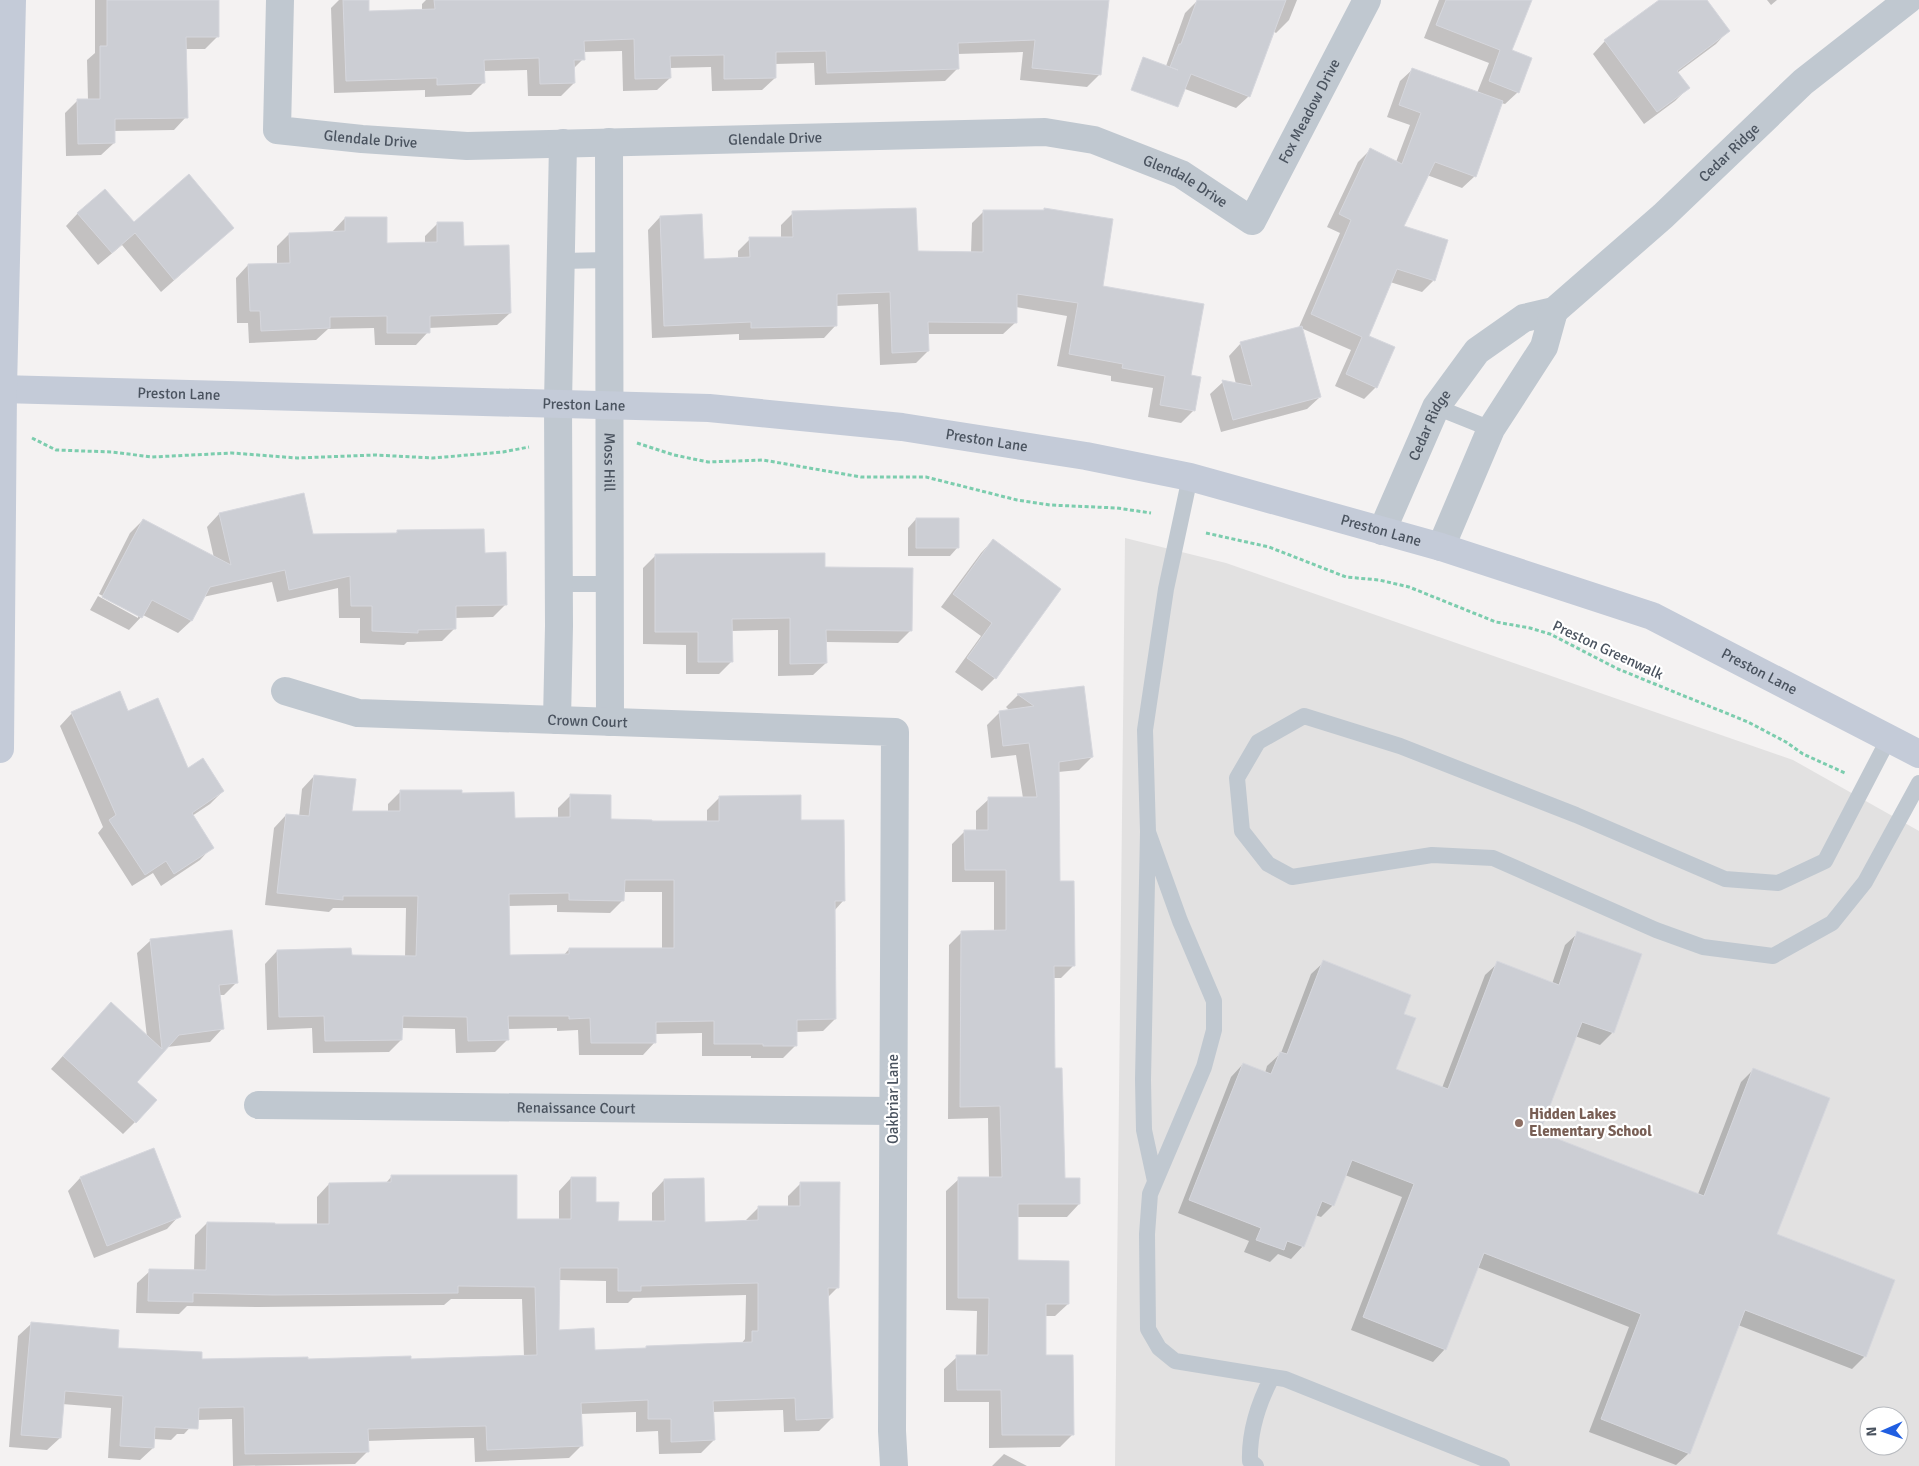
<svg xmlns="http://www.w3.org/2000/svg" width="1919" height="1466" font-family="Signika,sans-serif">
<style>
.education{fill:#e2e1e1;fill-rule:evenodd}
.shadow{fill:#0003;fill-rule:evenodd}
.building{fill:#ccced4;stroke:#d6d7dd;fill-rule:evenodd}
.lines{fill:none;stroke-linecap:round;stroke-linejoin:round}
.path{stroke:#7ccdae;stroke-width:3;stroke-dasharray:4 2.5;stroke-linecap:butt}
.lane{stroke:#c0c8d0;stroke-width:16}
.street{stroke:#c0c8d0;stroke-width:28}
.secondary{stroke:#c4cbd8;stroke-width:28}
.education-dot{fill:#8d6e63;stroke:#fff;stroke-width:2}
.labels{text-anchor:middle;dominant-baseline:central;stroke-width:4.5;stroke-linejoin:round;paint-order:stroke}
.street-label{font-size:15px;fill:#4a535f;stroke:#fff}
.education-label{font-size:15px;font-weight:bold;fill:#785e54;stroke:#fff;text-anchor:start}
</style>
<rect width="100%" height="100%" fill="#f4f2f2"/>
<path class="education" d="M1125 538 1226 563 1793 760 1919 831V1466H1115ZM1869 1416H1899V1446H1869Z"/>
<path class="shadow" d="M95 0H218V36L205 49H185L186 117 174 130 114 131V143L101 155 66 156 65 113 78 100H88L87 60 95 53Z
M339 0H367L368 12 422 11V4L426 0H1108L1100 74 1087 87 1020 80 1023 52 957 54 958 68 945 81 815 85 814 63 775 64V78L762 90 712 91 711 67 670 68V78L657 90 623 91 622 51 583 52V59L573 69 574 83 561 96H528L527 70 483 71V83L471 95 425 97V90L334 93 331 8Z
M1198 0H1297L1289 20 1276 33 1273 31 1249 96 1236 108 1161 80 1185 13Z
M1439 0H1531L1511 51 1518 92 1505 104 1501 103 1475 176 1462 188 1427 175 1402 227 1434 280 1422 292 1390 282 1367 336 1376 387 1364 399 1335 386 1351 350 1301 328 1320 397 1307 409 1221 432 1210 394 1223 382 1236 384 1229 356 1241 343 1299 327 1340 233 1327 227 1358 162 1370 150 1396 162 1410 125 1387 117 1400 81 1413 69 1477 93 1489 63 1424 38Z
M1661 0H1705L1728 31 1716 44 1677 73 1688 88 1675 101 1644 124 1593 54 1605 41Z
M1767 0H1777L1771 5Z
M984 211 1101 287 1190 376 1194 410 1181 423 1148 417 1153 388 1111 381V376L1057 366 1067 316 1016 307V322L1003 334H927L928 351 916 363 880 365 878 304 836 306V325L824 338 739 340V334L652 338 648 230 660 217 702 260 738 259V251L750 239 781 238V225L793 213 917 252 971 253 972 223Z
M78 213 134 224 233 228 161 292 122 245 98 265 66 226Z
M345 218 386 244H425V236L437 224 463 248 510 313 497 325 428 328V332L416 345H375L374 328 328 329 316 340 249 343 248 323H237L236 278 248 265 277 264V246L289 234 332 232Z
M303 495 312 535H394L397 532 484 554 506 604 493 617 455 618V628L442 641 407 642 404 645 360 643V618H339L338 588 277 602 272 582 203 597 191 621 178 633 143 615 129 630 90 610 98 596 138 618V615L99 594 130 533 143 520 214 558 207 527 219 514Z
M916 519 958 547 950 556H908V528Z
M993 540 1060 589 995 678 982 691 955 672 981 636 941 607 981 553Z
M655 556 911 630 898 643 825 642 826 663 813 675 778 676V630L731 631V662L719 674H686V645L643 644V568Z
M1082 687 1092 757 1079 770 1058 772 1059 882 1073 966 1061 978H1053L1054 1069 1064 1179 1079 1204 1067 1217H1017V1262L1068 1304 1055 1316H1045V1356L1072 1435 1060 1447 989 1448V1402H944V1369L957 1357H976L977 1311 946 1310V1191L959 1179 989 1178 988 1118 948 1119 949 945 962 932H994V882H952V844L965 831H976V811L989 799 1023 798 1016 755 991 758 987 725 1000 712 1010 711 1006 707 1018 695Z
M72 713H127L187 770 223 791 210 804 192 816 212 847 200 860 161 886 153 873 132 886 98 833 103 827 60 726Z
M314 776 351 812H388V804L400 792 461 794 514 819 558 818V808L571 795 609 820 707 822V810L719 798 800 821 843 901 834 911 835 1019 823 1031 796 1032V1045L783 1058H751V1056H702V1033L655 1034V1042L643 1055H579L578 1030 557 1031V1028L507 1029V1040L495 1052 456 1053 455 1029 402 1028 401 1040 389 1052 313 1053 312 1028 267 1030 265 964 277 951 350 957H405L406 908H333L329 912 265 905 274 828 286 815 299 817 302 789ZM623 892H662V949H569L563 956H508V906L557 905V912L610 913 623 900Z
M231 931 237 982 224 995H219L222 1029 210 1042 167 1047 135 1082V1122L123 1134 51 1069 98 1017 147 1037 137 953 150 941Z
M1578 933 1613 1032 1600 1045 1575 1036 1538 1133 1698 1194 1741 1082 1753 1070 1776 1235 1865 1356 1852 1369 1738 1325 1689 1453 1676 1465 1589 1432 1629 1327 1477 1267 1445 1349 1433 1362 1351 1330 1402 1197 1345 1175 1333 1205 1321 1217 1315 1215 1303 1246 1291 1259 1278 1254 1270 1262 1244 1252 1249 1241 1178 1213 1231 1077 1243 1064 1265 1073 1267 1066 1281 1053 1311 974 1324 962 1402 1014 1395 1070 1442 1088 1485 975 1498 963 1552 984 1565 945Z
M392 1176 516 1220H559V1191L571 1178 617 1222H652V1193L664 1180 703 1223 746 1222V1220L759 1207H788V1196L801 1183 838 1287 828 1297 832 1418 819 1431 784 1432 783 1410 713 1412 714 1440 701 1453 659 1454 658 1431 636 1432V1412L580 1414 581 1446 569 1458 475 1462 474 1438 429 1439 367 1441 368 1451 355 1464 233 1466 232 1419 197 1420 184 1434H177L171 1440 153 1439V1448L140 1460 108 1458 111 1408 62 1404 60 1438 47 1450 9 1447 18 1336 31 1324 116 1349 200 1360 409 1361 524 1357 522 1299H451L444 1305 261 1307 187 1306 179 1314 136 1313 137 1283 150 1271H194L195 1235 207 1223 317 1225V1197L329 1184H385ZM559 1280 606 1281V1303H628L633 1298 746 1295 745 1339 741 1344 593 1351 558 1331Z
M80 1178 179 1216 167 1229 94 1258 68 1191Z
M1004 1454 1027 1466H992Z"/>
<path class="building" d="M107 0H219V37H186L188 118 115 119V143L78 144 77 99H100V46H107Z
M343 0H369V11L435 9 434 0H1109L1101 75 1032 68 1035 40 958 43 959 69 827 73 826 51 776 52V78L724 79V55L670 56 671 78 635 79 634 39 584 41 585 60H574L575 83 540 84 539 58 484 60 485 83 437 85V78L346 81Z
M1197 0H1286L1250 97 1191 74 1178 107 1131 90 1143 57 1178 70 1170 67 1179 44H1181Z
M1446 0H1532L1512 50 1532 58 1519 93 1489 81 1500 50 1436 25Z
M1659 0H1707L1730 31 1677 71 1690 88 1657 112 1604 40Z
M1412 68 1503 101 1476 177 1435 162 1404 226 1448 240 1435 281 1397 269 1369 336 1395 347 1377 388 1346 374 1362 337 1311 314 1351 220 1339 214 1370 148 1402 164 1421 113 1399 105Z
M189 174 234 228 174 280 135 233 112 253 77 213 105 189 134 222Z
M916 208 918 251 983 252V210H1044V208L1113 219 1103 286 1204 304 1191 375 1201 377 1195 411 1160 405 1165 376 1122 368 1123 364 1069 354 1078 303 1017 294V323L928 322 929 351 892 353 890 292 837 294V326L751 328V322L664 326 660 216 702 214 704 259 750 257 749 237H793L792 211Z
M345 217H387V243L437 242V222H463L464 246 509 245 511 313 430 316V333H387V316L330 317V328L261 331 260 311H250L248 264 290 263 289 233 345 231Z
M1302 326 1321 397 1233 420 1222 380 1252 386 1240 342Z
M304 493 313 534 397 533V530L484 529 485 553 506 552 507 605 456 606V629L418 630V633L372 631V606H351L350 576 289 590 285 570 210 587 192 621 152 600 142 618 102 597 143 519 231 565 219 513Z
M916 518H959V548H916Z
M993 539 1061 589 996 679 967 658 992 623 953 594Z
M825 553V567L913 568 912 631 826 630 827 663 790 664V618L732 619 733 662H698V632H655V554Z
M1084 686 1093 757 1059 762 1060 881H1074L1075 966H1054L1055 1068H1062L1065 1178H1080V1204H1018V1260L1069 1261V1304H1046V1355H1073L1074 1435H1002L1001 1390H957L956 1355H988L989 1298H958V1177H1002L1000 1106 960 1107 961 931 1006 930V870H965L964 830H988V797H1037L1029 743 1003 746 999 711 1034 706 1017 694Z
M120 691 128 711 158 698 188 768 203 758 224 791 192 813 214 848 174 874 166 861 145 875 109 820 116 815 71 712Z
M314 775 356 779 352 811H400V790H462V793L514 792 515 818 570 817V794L611 795V819L652 820V821H719V796L801 795V820H844L845 901H835L836 1019 797 1020V1046H763V1044H714V1021L656 1022V1043H591L590 1018 569 1019V1016H508L509 1040 468 1041 467 1017 403 1016 402 1040 325 1041 324 1016 279 1017 277 950 351 948 352 955 416 956 418 896H343V900L277 893 286 814 309 816ZM625 880H674V948H569V954L510 955 509 894 569 893V900L624 901Z
M232 930 238 983 219 985 224 1029 179 1035 137 1082 157 1100 136 1123 63 1056 111 1002 162 1049 150 939Z
M1577 931 1642 954 1614 1033 1582 1022 1540 1132 1704 1196 1753 1068 1830 1098 1777 1234 1895 1280 1866 1357 1745 1310 1690 1454 1601 1419 1641 1314 1484 1253 1446 1350 1363 1317 1414 1184 1352 1160 1334 1206 1322 1201 1304 1247 1287 1241 1284 1250 1256 1240 1261 1228 1189 1200 1243 1063 1271 1074 1280 1052 1287 1054 1323 960 1411 995 1404 1014 1416 1018 1396 1069 1448 1089 1497 961 1559 985Z
M154 1148 181 1217 107 1246 80 1177Z
M391 1175H517V1219H571V1177H596V1202H619L618 1221H665L664 1179 704 1178 705 1222 758 1220V1206H800V1182H840L839 1288H828L833 1418 796 1420 795 1398 713 1401 715 1440 671 1442V1419H648V1400L581 1403 583 1446 487 1450 486 1426 443 1427 368 1429 369 1452 245 1454 244 1407 199 1408 198 1429 155 1427 154 1448 120 1446 123 1396 65 1391 61 1438 21 1435 31 1322 119 1330 118 1348 202 1352V1359L308 1357V1359L411 1356V1359L537 1355 535 1287 458 1286V1293L274 1295 193 1293V1302L148 1301 149 1269 206 1270 207 1222 275 1223V1224H329V1183L391 1182ZM560 1268H618V1291H641V1286L758 1283V1331H752V1342L646 1346V1348L595 1350 594 1328 559 1330Z"/>
<g class="lines">
<path class="path" d="M32 438 56 450 112 452 152 457 232 453 297 458 375 455 433 458 503 452 529 447
M637 443 674 455 708 462 763 460 861 477H926L1017 500 1050 505 1117 508 1151 513
M1206 533 1269 547 1346 577 1379 580 1409 587 1496 622 1530 628 1550 634 1618 669 1748 722 1786 742 1803 754 1845 773"/>
<path class="lane" d="M561 261 609 260
M1436 407 1491 429
M558 584H609
M1889 738 1825 861 1778 883 1725 879 1576 815 1400 746 1304 716 1258 742 1237 778 1242 831 1268 864 1292 877 1432 855 1493 858 1656 930 1703 947 1773 956 1832 923 1865 882 1919 783
M1148 832 1180 921 1214 1001V1030L1204 1067 1150 1194 1147 1234 1148 1329 1159 1348 1175 1361 1285 1379 1502 1466
M1155 1181 1144 1130 1143 1080 1148 832 1145 730 1166 589 1190 477
M1256 1466 1250 1461C1249 1431 1258 1404 1272 1377"/>
<g class="street">
<path id="s1" d="M280 0 277 130 362 139 467 146 1045 132 1094 140 1181 174 1252 221 1367 0"/>
<path id="s2" d="M609 142 610 722"/>
<path id="s3" d="M1382 531 1436 407 1477 351 1524 318 1554 311 1663 216 1803 82 1908 0"/>
<path d="M1441 547 1491 429 1544 347 1554 311"/>
<path id="s4" d="M285 691 358 713 895 732 892 1431 894 1466"/>
<path d="M557 720 559 626 558 404 563 143"/>
<path id="s5" d="M258 1105 893 1111"/>
</g>
<g class="secondary">
<path id="s6" d="M0 389 709 408 902 427 1086 456 1190 477 1441 547 1652 616 1919 754"/>
<path d="M0 749 3 389 12 0"/>
</g>
</g>
<circle class="education-dot" cx="1519" cy="1123" r="5"/>
<g class="labels">
<g class="street-label">
<text stroke="none"><textPath href="#s1" startOffset="1251">Fox Meadow Drive</textPath></text>
<text stroke="none"><textPath href="#s1" startOffset="629">Glendale Drive</textPath></text>
<text stroke="none"><textPath href="#s1" startOffset="224">Glendale Drive</textPath></text>
<text stroke="none"><textPath href="#s3" startOffset="529">Cedar Ridge</textPath></text>
<text stroke="none"><textPath href="#s1" startOffset="1049">Glendale Drive</textPath></text>
<text stroke="none"><textPath href="#s6" startOffset="179">Preston Lane</textPath></text>
<text stroke="none"><textPath href="#s6" startOffset="584">Preston Lane</textPath></text>
<text stroke="none"><textPath href="#s3" startOffset="116">Cedar Ridge</textPath></text>
<text stroke="none"><textPath href="#s6" startOffset="989">Preston Lane</textPath></text>
<text stroke="none"><textPath href="#s2" startOffset="320">Moss Hill</textPath></text>
<text stroke="none"><textPath href="#s6" startOffset="1394">Preston Lane</textPath></text>
<text transform="translate(1608 650) rotate(25)">Preston Greenwalk</text>
<text stroke="none"><textPath href="#s6" startOffset="1799">Preston Lane</textPath></text>
<text stroke="none"><textPath href="#s4" startOffset="306">Crown Court</textPath></text>
<text transform="translate(893 1099) rotate(-90)">Oakbriar Lane</text>
<text stroke="none"><textPath href="#s5" startOffset="318">Renaissance Court</textPath></text>
</g>
<g class="education-label">
<text x="1529" y="1114">Hidden Lakes<tspan x="1529" dy="17">Elementary School</tspan></text>
</g>
</g>
<g transform="translate(1884 1431) rotate(268)"><circle r="24" fill="#ffffff" stroke="#b7babf"/>
<path d="M0-4L9 19L0 12L-9 19Z" fill="#205ee1"/>
<text y="-8" font-size="14" font-weight="bold" text-anchor="middle" fill="#4a535f">N</text>
</g>
</svg>
